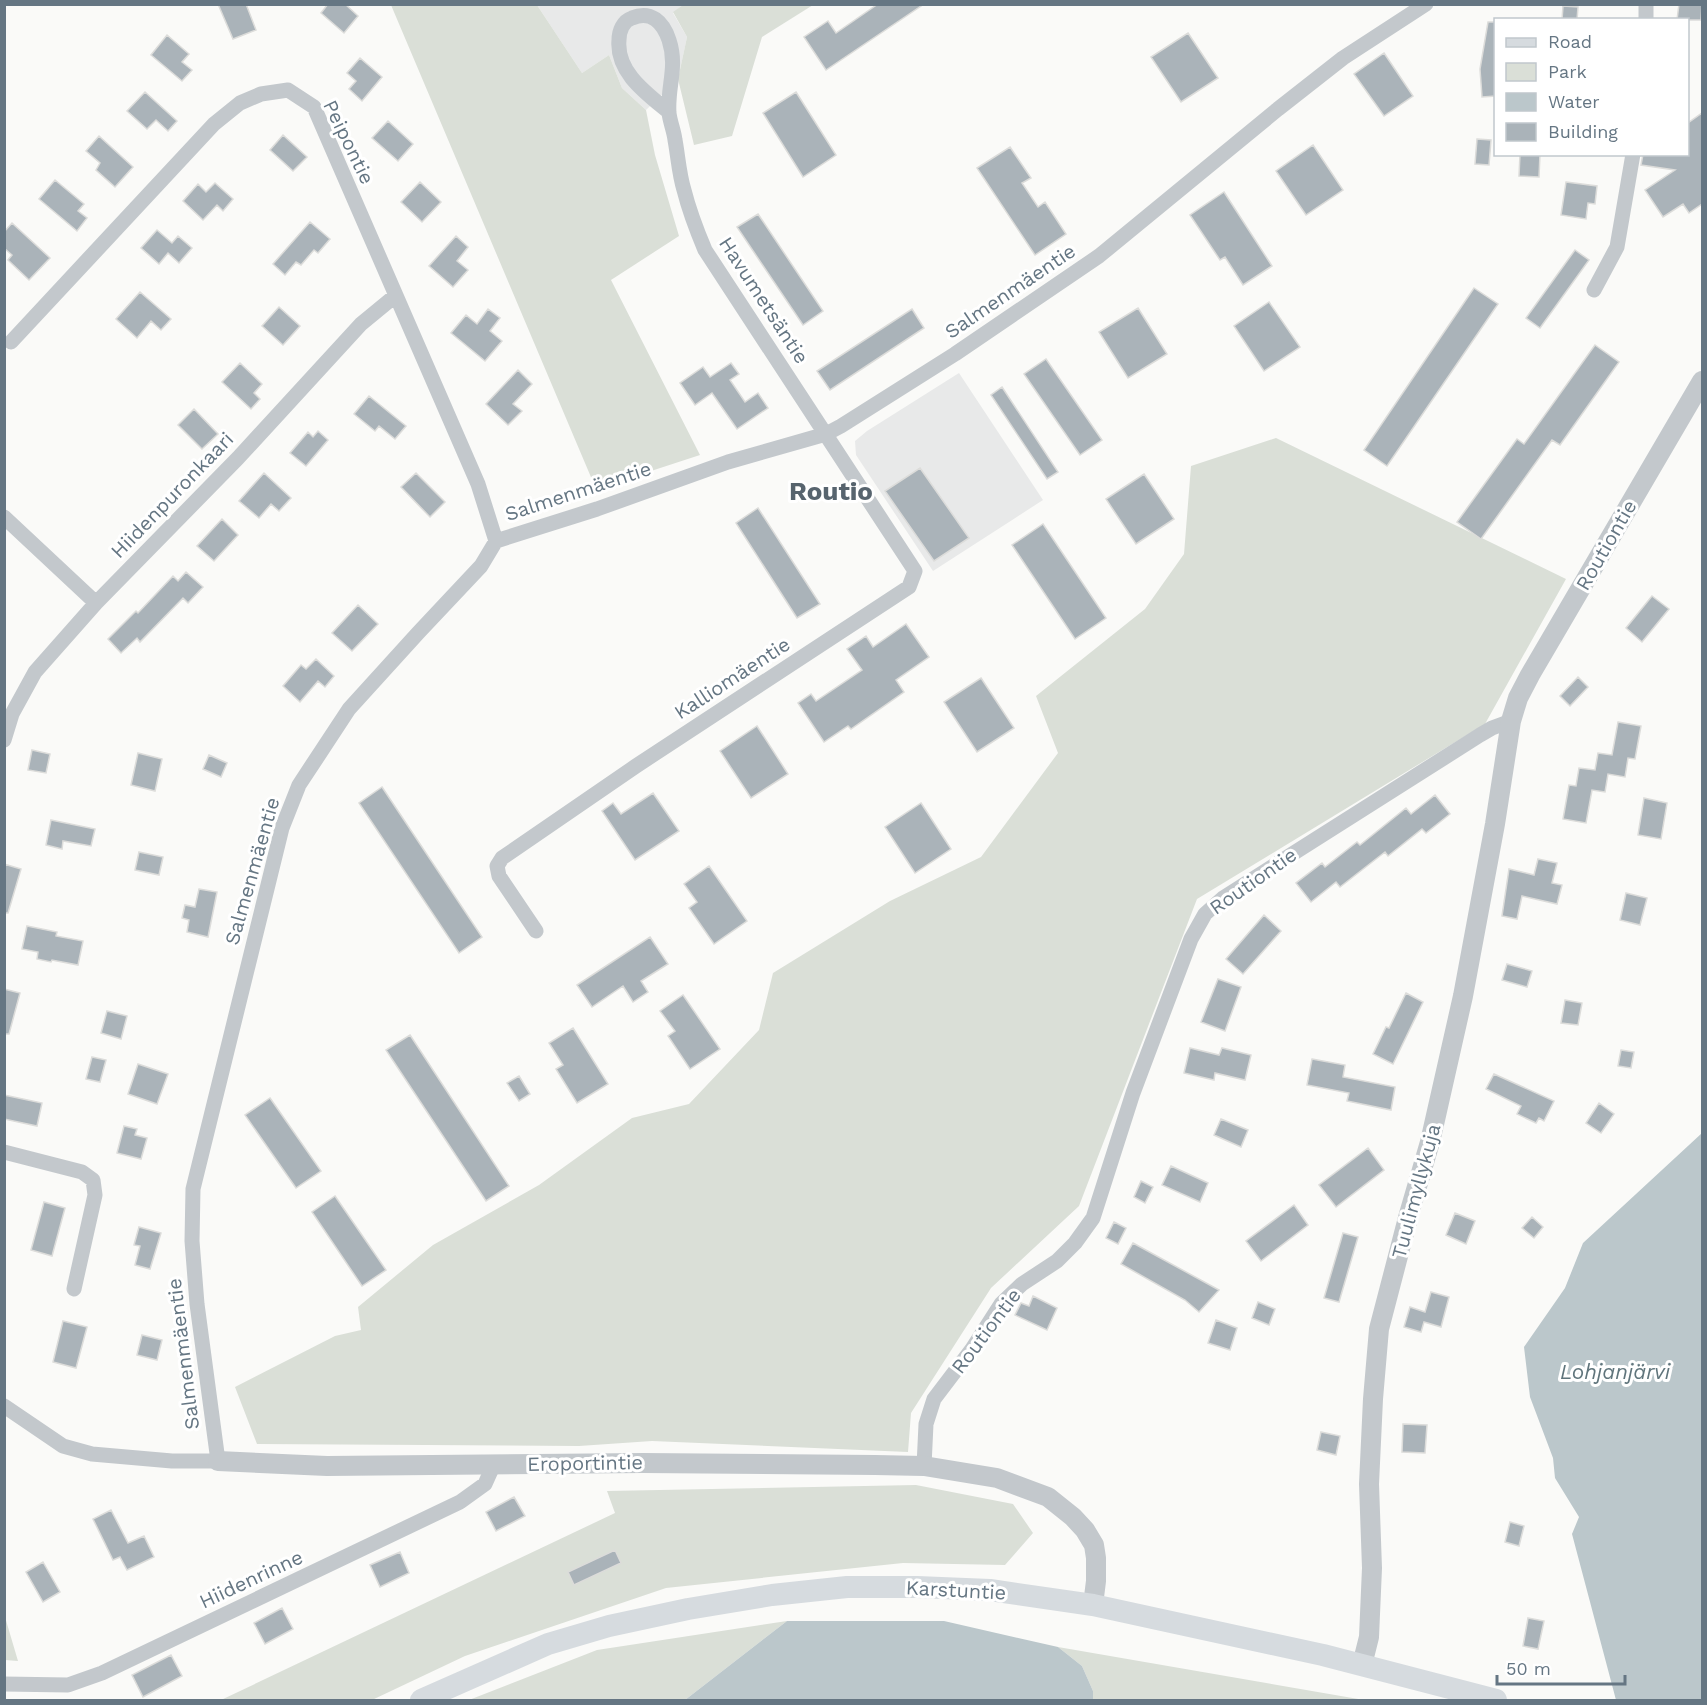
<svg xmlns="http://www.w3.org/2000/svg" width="1707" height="1705" font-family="'Work Sans',sans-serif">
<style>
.built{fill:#e8e9e9}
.green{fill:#dadfd7}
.water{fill:#bbc7cb}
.building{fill:#aab3b9;stroke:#dcdcda;stroke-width:1.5}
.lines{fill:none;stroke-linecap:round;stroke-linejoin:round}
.minor{stroke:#c3c8cc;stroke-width:15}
.tertiary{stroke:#c3c8cc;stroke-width:20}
.secondary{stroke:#d6dbdf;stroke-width:22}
.labels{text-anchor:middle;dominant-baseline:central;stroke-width:6;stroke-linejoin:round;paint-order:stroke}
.street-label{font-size:20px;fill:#657683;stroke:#fff}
.water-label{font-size:21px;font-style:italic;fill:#60757c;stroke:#fff}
.district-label{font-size:26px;font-weight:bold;fill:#57646e;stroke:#fff}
</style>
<rect width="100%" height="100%" fill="#fafaf8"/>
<path class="built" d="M537 5H683L673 13 687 37 678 79 646 110 622 88 609 55 582 73Z
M959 373 1043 500 933 571 856 455 855 441 867 431Z"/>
<path class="green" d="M391 5H537L582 73 609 55 622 88 646 110 655 155 679 236 611 280 700 455 596 489Z
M683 5H813L762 37 732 136 694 145 678 79 687 37 673 12Z
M1276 438 1566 579 1485 724 1197 899 1079 1206 991 1288 911 1413 908 1452 652 1441 579 1446 257 1444 235 1387 335 1336 361 1330 358 1307 433 1245 539 1185 632 1118 689 1104 759 1030 773 973 890 901 981 857 1058 753 1036 696 1145 609 1184 554 1191 466Z
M916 1485 1013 1504 1033 1533 1005 1565 903 1563 666 1588 465 1656 372 1700H221L615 1513 607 1491Z
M5 1617 18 1661 5 1660Z
M787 1621 685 1700H469L597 1650Z
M1058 1647 1364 1700H1093V1691L1082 1666Z"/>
<path class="water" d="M1702 1133V1700H1616L1572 1534 1579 1517 1555 1478 1553 1458 1530 1397 1524 1347 1565 1288 1583 1243Z
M787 1621H944L1058 1647 1082 1666 1093 1691V1700H685Z"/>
<path class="building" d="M218 4H246L256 30 233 39Z
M328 4H345L358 16 344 33 321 13Z
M878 4H924L826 70 804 37 828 21 836 33Z
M1679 4H1702L1701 20H1677Z
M1563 6 1578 7 1577 20H1562Z
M1488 22H1496V96L1482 97 1480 69Z
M1188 33 1218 78 1181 102 1151 57Z
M167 35 189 54 182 62 192 70 182 81 151 55Z
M1384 53 1413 96 1384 116 1354 74Z
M360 58 382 77 362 101 349 89 356 81 347 73Z
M145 92 177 121 168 131 156 120 147 129 127 111Z
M796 92 836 155 803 177 763 113Z
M1702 113V204L1689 213 1683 204 1663 217 1645 190 1675 170 1641 165 1643 154H1688V123Z
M388 121 413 144 398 161 372 138Z
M283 135 307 157 293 171 270 150Z
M99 136 133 167 115 187 96 170 100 163 86 151Z
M1477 139 1491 140 1489 165 1475 164Z
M1313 145 1343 190 1306 215 1276 171Z
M1010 147 1031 178 1022 183 1038 207 1045 202 1066 234 1035 255 977 168Z
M1520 154H1540L1539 177 1519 176Z
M55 180 84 204 78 211 87 218 77 231 39 199Z
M420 182 441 202 422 222 401 202Z
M1566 182 1597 186 1595 204 1588 203 1586 219 1561 215Z
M215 183 233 199 223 211 217 205 203 220 183 201 198 184 206 192Z
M1224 192 1272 266 1243 285 1225 257 1220 260 1190 215Z
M758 214 823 311 803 325 737 227Z
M310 222 330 239 318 253 314 250 301 265 296 262 285 275 273 264Z
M12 223 50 258 29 280 8 260 12 255 4 248V232Z
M157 230 172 243 178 236 192 248 179 263 168 253 159 264 141 248Z
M456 236 468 247 457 261 468 270 453 287 429 266Z
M1575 250 1589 260 1540 328 1526 318Z
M1474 288 1498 304 1387 466 1364 450Z
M140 292 171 319 161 330 151 321 137 338 116 319Z
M1269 302 1300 347 1264 371 1234 326Z
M279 307 300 326 283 345 262 326Z
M1138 308 1167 354 1128 378 1099 332Z
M488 309 500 318 490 331 502 341 485 361 451 333 466 315 477 324Z
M912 309 924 328 830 390 817 371Z
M1595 345 1619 362 1560 445 1552 440 1481 539 1457 522 1517 439 1524 444Z
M1046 359 1102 440 1080 455 1024 374Z
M240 363 262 384 254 393 260 399 251 409 222 382Z
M731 363 739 374 730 380 745 402 758 393 768 408 737 429 712 393 695 405 680 383 703 367 710 377Z
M518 370 532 384 513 404 522 411 508 425 486 404Z
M1002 387 1058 472 1047 479 991 395Z
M369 396 406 426 395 439 379 426 375 431 354 414Z
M194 409 218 434 202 449 178 425Z
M318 431 328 440 306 466 290 453 308 432 313 437Z
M920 468 969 538 934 561 885 491Z
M264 473 291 498 279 511 271 504 259 518 239 501Z
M416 473 445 502 430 517 401 487Z
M1144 474 1174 519 1136 544 1106 499Z
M758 508 820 604 797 618 736 523Z
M222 519 238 535 214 561 197 546Z
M1043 524 1106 618 1075 639 1012 545Z
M186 572 203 587 188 603 183 598 140 642 137 638 121 653 108 639 136 611 138 613 173 576 178 581Z
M1652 596 1669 609 1642 642 1626 628Z
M358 605 378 624 352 651 332 633Z
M906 624 929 657 896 680 904 692 851 729 848 726 824 742 798 703 811 694 816 701 862 670 847 649 866 636 873 647Z
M316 659 334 676 325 687 318 681 300 702 283 686 301 665 306 669Z
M1578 677 1588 687 1570 706 1560 696Z
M981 678 1014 728 977 752 944 702Z
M1618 722 1641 726 1635 759 1628 758 1625 777 1608 774 1605 792 1592 790 1586 823 1563 819 1569 785 1576 786 1579 768 1595 770 1598 753 1612 755Z
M757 726 788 774 751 798 720 751Z
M32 750 50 754 46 773 28 770Z
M138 753 162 759 155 791 131 785Z
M209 755 227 763 221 777 203 769Z
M382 787 482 937 459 953 359 803Z
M653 793 679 831 635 860 602 811 613 803 621 814Z
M1435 795 1450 814 1426 833 1422 829 1388 856 1385 852 1340 887 1336 882 1311 902 1296 883 1322 863 1325 867 1357 842 1360 845 1406 808 1411 814Z
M1644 798 1667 803 1661 839 1638 835Z
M921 803 951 849 915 873 885 827Z
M51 820 95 829 91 846 63 841 62 849 46 845Z
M139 852 163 857 159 875 135 870Z
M1538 859 1557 863 1552 883 1562 885 1557 904 1522 896 1517 919 1502 916 1509 869 1534 875Z
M4 864 21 869 8 913H4Z
M709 866 747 921 714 944 689 908 697 902 684 884Z
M199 889 217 892 208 937 187 932 189 920 182 918 185 905 195 907Z
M1626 893 1647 898 1640 925 1620 920Z
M1264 915 1281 931 1243 974 1226 959Z
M27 926 57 932 56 936 83 941 78 965 52 960 51 962 37 959 38 952 22 949Z
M650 937 668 964 641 981 648 992 633 1002 623 986 592 1007 577 985Z
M1507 964 1532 971 1527 987 1502 980Z
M1218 979 1241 987 1225 1031 1201 1022Z
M4 989 20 993 9 1034H4Z
M1406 993 1423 1002 1393 1064 1373 1054 1386 1027 1389 1028Z
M683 995 720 1049 690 1069 668 1036 675 1031 660 1011Z
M1565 1000 1582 1003 1578 1025 1561 1023Z
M107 1011 127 1016 121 1039 101 1033Z
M573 1028 608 1084 577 1103 556 1069 563 1065 549 1043Z
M410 1035 509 1186 486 1201 386 1050Z
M1190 1048 1219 1055 1222 1048 1251 1055 1245 1080 1215 1073 1214 1080 1184 1073Z
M1621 1050 1634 1052 1631 1068 1618 1066Z
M92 1057 106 1060 100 1082 86 1079Z
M1312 1059 1345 1065 1343 1077 1395 1087 1391 1110 1347 1101 1349 1093 1307 1085Z
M138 1064 168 1074 157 1104 128 1094Z
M1494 1074 1554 1101 1544 1121 1539 1118 1536 1123 1517 1114 1521 1106 1486 1089Z
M519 1076 530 1094 519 1101 507 1083Z
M4 1095 42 1103 37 1126 4 1119Z
M270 1098 321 1171 296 1188 245 1115Z
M1599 1103 1614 1114 1601 1133 1586 1123Z
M1221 1119 1248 1130 1241 1147 1214 1135Z
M124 1126 137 1129 135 1135 147 1138 141 1159 117 1153Z
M1368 1148 1384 1170 1336 1207 1319 1185Z
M1171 1166 1208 1183 1200 1202 1162 1185Z
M1141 1181 1153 1187 1145 1203 1134 1197Z
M335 1196 386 1270 362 1286 312 1212Z
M44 1202 65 1208 52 1256 31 1250Z
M1294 1205 1308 1225 1261 1261 1246 1241Z
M1455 1213 1475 1221 1466 1244 1446 1235Z
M1532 1217 1543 1227 1534 1238 1522 1228Z
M1114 1222 1126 1228 1118 1244 1106 1238Z
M139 1227 161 1233 150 1269 135 1265 140 1246 134 1245Z
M1343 1233 1358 1237 1339 1302 1324 1298Z
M1133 1243 1219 1290 1199 1312 1185 1300 1121 1264Z
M1431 1292 1449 1297 1441 1327 1424 1322 1421 1332 1404 1327 1410 1307 1425 1312Z
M1033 1296 1057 1308 1047 1330 1015 1315 1021 1303 1029 1306Z
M1258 1302 1275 1309 1269 1325 1252 1318Z
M1216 1320 1237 1328 1230 1350 1208 1343Z
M63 1321 87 1327 76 1368 53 1362Z
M142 1335 162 1340 157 1360 137 1355Z
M1403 1424 1427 1425 1425 1453 1402 1452Z
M1321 1432 1340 1436 1336 1455 1317 1450Z
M514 1497 525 1516 496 1531 486 1512Z
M111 1510 128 1543 144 1536 154 1557 127 1570 120 1557 113 1560 93 1519Z
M1510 1522 1524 1526 1519 1546 1505 1542Z
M615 1550 621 1563 574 1585 568 1572Z
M400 1552 409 1573 380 1587 370 1565Z
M43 1562 60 1592 43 1602 26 1572Z
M282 1608 293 1629 265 1644 254 1623Z
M1528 1618 1544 1621 1538 1649 1523 1646Z
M171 1655 182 1676 143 1697 132 1675Z"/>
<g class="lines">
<path class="minor" d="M1646 20V4
M1594 290 1617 247 1633 154
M11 342 214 124 240 103 261 94 288 90 314 107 478 484 496 541
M4 517 96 603
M4 740 12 714 35 672 96 603 238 458 361 324 395 296
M536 931 499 876 497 866 502 858 636 766 909 587 915 571 705 250C697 231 689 210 684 190 679 174 678 156 675 140 674 131 670 122 669 113 667 87 678 67 669 40 663 22 651 10 632 18 623 21 619 31 619 40 616 72 646 93 669 112
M4 1152 82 1172 93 1180 95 1195 74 1289
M4 1406 63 1446 92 1454 172 1461H218L197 1304 192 1241 193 1189 282 828 299 785 349 709 418 633 481 566 496 541 597 509 728 462 826 434 841 426 955 354 1099 256 1278 109 1343 58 1426 4
M924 1466 926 1424 934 1399 972 1349 1001 1304 1022 1284 1057 1261 1075 1243 1093 1218 1133 1093 1191 939 1205 914 1223 898 1480 735 1492 728 1511 721
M4 1684 68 1685 102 1673 460 1502 485 1484 494 1464"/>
<path class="tertiary" d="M218 1461 327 1466 643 1463 875 1465 924 1466 997 1478 1048 1497 1073 1517 1085 1530 1094 1545 1096 1558V1581L1093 1605
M1362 1665 1369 1637 1372 1568 1369 1484 1373 1399 1379 1329 1409 1214 1430 1142 1463 996 1495 824 1511 721 1518 698 1530 675 1702 381"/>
<path class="secondary" d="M421 1700 548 1644 609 1626 688 1609 772 1595 847 1587H917L990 1590 1093 1605 1323 1655 1496 1700"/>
</g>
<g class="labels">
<g class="street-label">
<text transform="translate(349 142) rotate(64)">Peipontie</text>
<text transform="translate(1010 291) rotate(-34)">Salmenmäentie</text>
<text transform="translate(764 300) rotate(57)">Havumetsäntie</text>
<text transform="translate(578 491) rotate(-18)">Salmenmäentie</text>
<text transform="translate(172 495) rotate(-46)">Hiidenpuronkaari</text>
<text transform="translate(1606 545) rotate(-60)">Routiontie</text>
<text transform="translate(732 678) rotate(-33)">Kalliomäentie</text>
<text transform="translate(252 871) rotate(-74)">Salmenmäentie</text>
<text transform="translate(1253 881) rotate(-35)">Routiontie</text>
<text transform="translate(1416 1191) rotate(-75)">Tuulimyllykuja</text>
<text transform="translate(986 1331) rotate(-53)">Routiontie</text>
<text transform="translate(183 1354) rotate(-97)">Salmenmäentie</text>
<text transform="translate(585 1463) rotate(-1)">Eroportintie</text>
<text transform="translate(251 1579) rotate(-25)">Hiidenrinne</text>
<text transform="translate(956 1590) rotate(3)">Karstuntie</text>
</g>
<g class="water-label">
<text x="1615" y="1371">Lohjanjärvi</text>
</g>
<g class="district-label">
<text x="831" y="491">Routio</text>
</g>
</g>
<rect width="1707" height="1705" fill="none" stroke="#657683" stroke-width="12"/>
<rect x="1494" y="18" width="195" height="138" fill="#ffffff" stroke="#c1c8cd" stroke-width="1.5"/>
<rect x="1506" y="38" width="30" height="9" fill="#d6dbdf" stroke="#c1c8cd" stroke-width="1.5"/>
<text x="1548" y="48" font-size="18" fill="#657683">Road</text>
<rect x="1506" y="63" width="30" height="18" fill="#dadfd7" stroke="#c1c8cd" stroke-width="1.5"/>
<text x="1548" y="78" font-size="18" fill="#657683">Park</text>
<rect x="1506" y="93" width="30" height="18" fill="#bbc7cb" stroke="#c1c8cd" stroke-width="1.5"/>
<text x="1548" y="108" font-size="18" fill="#657683">Water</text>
<rect x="1506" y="123" width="30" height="18" fill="#aab3b9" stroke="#c1c8cd" stroke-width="1.5"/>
<text x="1548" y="138" font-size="18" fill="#657683">Building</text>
<path d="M1497 1675v9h128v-9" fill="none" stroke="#657683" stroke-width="3"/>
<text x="1506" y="1675" font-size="18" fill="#657683" stroke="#ffffff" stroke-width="4.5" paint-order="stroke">50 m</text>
</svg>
